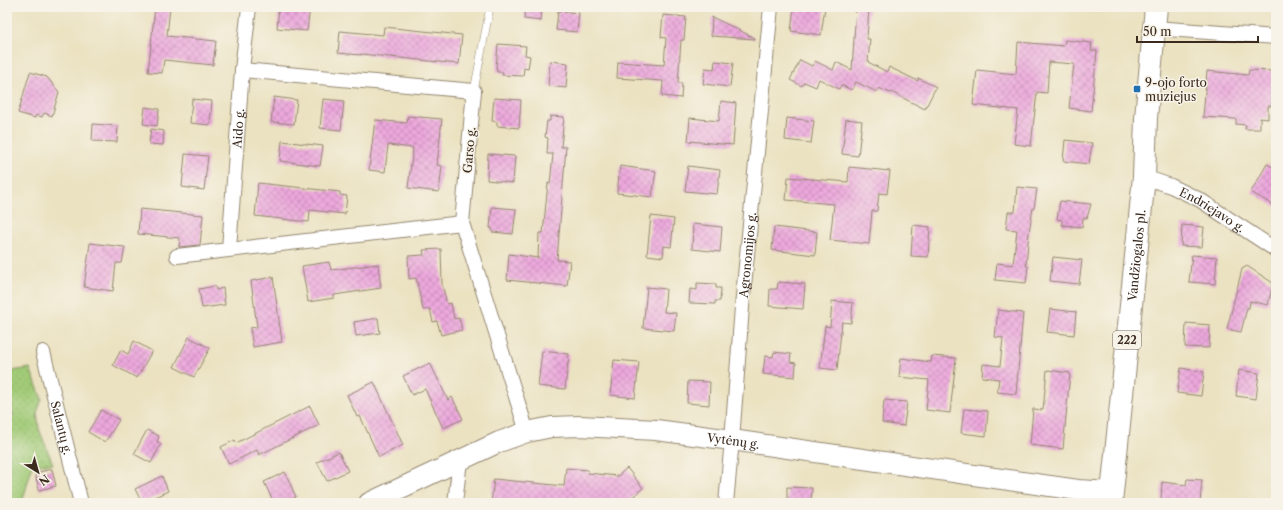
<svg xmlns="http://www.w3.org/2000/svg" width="1283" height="510" font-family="'Libre Caslon Text',serif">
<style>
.grass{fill:url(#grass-dots);stroke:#6e7a4a}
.building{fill:url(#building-cross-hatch)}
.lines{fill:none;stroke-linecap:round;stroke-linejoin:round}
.lane-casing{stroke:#938670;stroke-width:8}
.street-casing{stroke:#938670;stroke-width:16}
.secondary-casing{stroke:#938670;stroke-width:22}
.primary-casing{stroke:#938670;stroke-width:24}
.lane{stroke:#fff;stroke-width:7}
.street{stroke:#fff;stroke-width:14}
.secondary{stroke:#fff;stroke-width:20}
.primary{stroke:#fff;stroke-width:22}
.poi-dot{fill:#1f6fb2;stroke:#f7f3e8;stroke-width:1.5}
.labels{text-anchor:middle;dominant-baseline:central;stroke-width:3;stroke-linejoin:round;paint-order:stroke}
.shield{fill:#f7f3e8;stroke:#73665b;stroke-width:1}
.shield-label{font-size:11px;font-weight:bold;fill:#3b2a1e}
.poi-label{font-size:12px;fill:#3b2a1e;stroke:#f7f3e8;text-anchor:start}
.street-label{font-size:12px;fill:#3b2a1e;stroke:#f7f3e8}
</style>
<defs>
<pattern id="grass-dots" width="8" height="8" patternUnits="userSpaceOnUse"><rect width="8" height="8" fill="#a1cb77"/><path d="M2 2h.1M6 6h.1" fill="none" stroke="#8cae66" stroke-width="1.8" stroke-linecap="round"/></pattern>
<pattern id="building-cross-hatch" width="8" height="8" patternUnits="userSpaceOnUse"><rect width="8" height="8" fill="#eda9dd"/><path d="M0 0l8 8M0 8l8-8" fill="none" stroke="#c18ab3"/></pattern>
</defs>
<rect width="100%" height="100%" fill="#f7f3e8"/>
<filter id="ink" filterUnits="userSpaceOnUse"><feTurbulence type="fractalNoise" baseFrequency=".025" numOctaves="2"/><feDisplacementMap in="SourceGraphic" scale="8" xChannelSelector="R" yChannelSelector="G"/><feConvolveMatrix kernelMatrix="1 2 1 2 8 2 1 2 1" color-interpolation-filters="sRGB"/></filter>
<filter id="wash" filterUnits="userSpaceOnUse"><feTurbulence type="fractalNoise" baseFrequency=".012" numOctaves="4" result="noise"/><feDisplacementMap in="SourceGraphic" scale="16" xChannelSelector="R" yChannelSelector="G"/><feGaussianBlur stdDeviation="0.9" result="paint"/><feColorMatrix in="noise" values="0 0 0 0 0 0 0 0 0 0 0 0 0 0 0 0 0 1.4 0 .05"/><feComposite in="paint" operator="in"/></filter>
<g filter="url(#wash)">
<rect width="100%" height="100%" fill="#ebe2c1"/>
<path class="grass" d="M30 368 42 399 37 413 39 429 53 464H33L22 503H7V425L13 416 7 372Z"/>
<g id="blocks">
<path class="building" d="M155 7H170L167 36 216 41 213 65 164 60 162 73 148 72Z
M279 7H310L307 31 277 28Z
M525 7H542L541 21 524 19Z
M794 7H825L821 35 791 31Z
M856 7H869L867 39H870L868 62 887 72 889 67 918 81V78L936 87 925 109 891 92 890 93 879 88 877 92 856 82 852 90 841 85 839 89 819 79 816 87 804 82 802 86 790 80 800 60 812 66 815 61 833 70 836 62 852 70Z
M558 11 579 13 577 32 556 30Z
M663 15 686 17 684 40H681L678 83H682L681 98 662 96 663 81 617 78 618 62 664 65 666 38 661 37Z
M712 17 755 38V39L711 36Z
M384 27 462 35 459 64 361 54V55L338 53 340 31 383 35Z
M1065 40 1092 43 1091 51H1097L1091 111 1069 108 1074 64 1049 62 1047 93 1037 92 1031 146 1014 144 1018 110 973 105 977 70 1016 74 1018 42 1064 46Z
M498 44 526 46 525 55 530 56 528 69 524 68 523 76 502 75 503 72H497V69H496Z
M550 61 568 63 566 88 548 86Z
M715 61 733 63 730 87 703 84 705 68 714 69Z
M1249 70 1273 71 1272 106H1268V119L1260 118V129H1245L1246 125 1236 124V119L1203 117 1207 71 1248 75Z
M30 72 47 77 59 92 52 116 44 113 42 117 36 115 35 118 18 113Z
M274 97 297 100 294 124 271 122Z
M494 98 521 100 519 128 497 126V122L492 121Z
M192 99 212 101 210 125 190 123Z
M323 99 344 101 341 130 320 128Z
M721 101 736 103 733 145 688 141 690 118 719 121Z
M145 107 159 109 157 126 143 124Z
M408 116 442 119 437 165 442 166 439 192 408 188 413 148 388 145 385 172 369 170 375 120 407 123Z
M550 116 564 117 561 147H566L557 260 570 261 567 286 507 280 509 254 538 258 539 233H543L548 183 550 184 553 154H547L548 138 545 137 547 121H550Z
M787 118 814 121 811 143 785 140Z
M846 119 862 121 858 156 842 154Z
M93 124 118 126 117 142 92 141Z
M151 129 164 131 163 145 149 144Z
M1065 140 1092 143 1089 164 1063 161Z
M282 141 323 146 320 166 280 161Z
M185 154 208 156 204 190 182 187Z
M488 154 515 156 513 183 487 180Z
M1267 164 1276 169V207L1251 192Z
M620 166 656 171 652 197 617 193Z
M688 166 720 170 717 194 685 191Z
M849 167 890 171 887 194 879 193 877 211H872L869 244 830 240 834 204 786 200 788 177 848 182Z
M258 183 340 192V195L347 196 345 214 310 210 309 222 255 216Z
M1017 187 1037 189 1034 208H1033L1029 232 1026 266H1028L1026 283 995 280 997 263 1013 265 1017 230 1006 229 1008 212H1015Z
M1060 201 1091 204 1087 218H1083L1082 227 1062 225V220L1057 219Z
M492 207 516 209 513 234 492 232V228H490Z
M140 209 203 215 200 245 179 247 180 238 138 234Z
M651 216 674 219 671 247 664 246 663 257 647 255Z
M693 224 722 227 720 252 692 249Z
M913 225 930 227 928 257 911 256Z
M1182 225 1204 227 1202 247 1181 246Z
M774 227 817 232 815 255 772 250Z
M90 243 125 247 122 263H116L113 291 84 287Z
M441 249 442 284 447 304 451 303 454 319 459 318 462 330 441 335 437 321 433 322 430 309 423 310 416 278 409 279 408 256 424 255 423 250Z
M1192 255 1217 257 1215 284 1189 282Z
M1053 257 1082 260 1079 284 1050 281Z
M329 262 331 270 378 264 381 288 334 295V298L308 302 302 266Z
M1247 266 1273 283 1268 305 1250 301 1249 308H1247L1241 332 1227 329 1242 269Z
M273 277 282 342 253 347 250 328 257 327 251 281Z
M778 282 805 284 803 309 769 306 770 289H777Z
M697 283 716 284V288H721L720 301H715V304L689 303 690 289 697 290Z
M215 286 216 290 223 288 225 305 202 308 199 289Z
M647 287 666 289 664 312 676 313 674 331 643 328Z
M832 301 853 303 851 323 842 322 837 370 820 368 825 326 830 327Z
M1050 309 1076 312 1074 335 1047 332Z
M998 310 1023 313 1016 394 997 392 999 379 982 377 983 364 1000 366 1003 338 995 337Z
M378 318 380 333 356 336 354 322Z
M1186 323 1210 325 1209 348 1185 347Z
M189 337 210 348 194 377 174 367Z
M134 341 152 351 137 378 113 365 121 350 128 354Z
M542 351 569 354 565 389 538 386Z
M774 352 791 354 790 362 796 363 795 377 763 374 765 356 773 357Z
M932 356 956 358 950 413 926 410 929 380 899 377 901 358 931 362Z
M614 360 639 362 635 398 610 395Z
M430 363 448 400 452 397 463 419 443 428 425 389 412 395 403 376Z
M1181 368 1204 372 1201 396 1177 393Z
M1047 370 1070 373 1063 449 1030 445 1033 409 1043 410Z
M1239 370 1259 373 1256 399 1236 396Z
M688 381 710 382 709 405 687 403Z
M374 382 403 445 379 457 360 416 357 417 347 395Z
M884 400 907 402 904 426 882 423Z
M310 406 319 425 259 455 257 450 229 464 221 447 235 440 236 443Z
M964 409 988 411 986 436 961 433Z
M101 410 119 420 105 442 88 432Z
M147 430 159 436 157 442 161 444 151 463 134 454Z
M339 452 348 471 327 481 317 462Z
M566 468 588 470 587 473 618 476 627 468 643 488 627 502 491 503 494 479 564 486Z
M52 469 56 486 39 490 35 473Z
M285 472 296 497 283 503H274L264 482Z
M162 476 168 491 142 503 135 489Z
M1187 479 1202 480 1200 503H1168V501L1161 500 1162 482 1186 485Z
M787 487 812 488 811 503H787Z"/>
</g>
</g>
<g filter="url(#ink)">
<use href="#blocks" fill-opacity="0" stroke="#938670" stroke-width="1"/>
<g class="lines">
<g class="lane-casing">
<path id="lane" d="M474 91 490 7"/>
</g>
<g class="street-casing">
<g id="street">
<path d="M1154 28 1276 37"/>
<path d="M242 70 474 91 462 223 527 432"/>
<path id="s1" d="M1144 177 1171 186 1200 200 1276 250"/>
<path id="s2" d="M229 249 242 70 249 7"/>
<path d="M177 256 462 223"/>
<path id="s3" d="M43 352 81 503"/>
<path d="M455 503 460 460"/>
<path id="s4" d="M726 503 732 440 742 307 771 7"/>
</g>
</g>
<g class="secondary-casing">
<g id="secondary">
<path id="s5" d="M369 503 499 442 527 432 552 427 580 426 656 430 732 440 1078 490 1112 492"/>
</g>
</g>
<g class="primary-casing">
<g id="primary">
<path id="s6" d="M1111 503 1144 177 1146 118 1156 7"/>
</g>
</g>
<use href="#lane" class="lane"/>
<use href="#street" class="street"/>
<use href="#secondary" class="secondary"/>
<use href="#primary" class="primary"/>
</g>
</g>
<rect class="poi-dot" x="1133" y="85" width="8" height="8" rx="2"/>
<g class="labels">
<rect class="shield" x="1113" y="331" width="28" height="18" rx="3"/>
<g class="shield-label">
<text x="1127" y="340">222</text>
</g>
<g class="poi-label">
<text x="1145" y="82">9-ojo forto<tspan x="1145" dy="14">muziejus</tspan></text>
</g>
<g class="street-label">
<text stroke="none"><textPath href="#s2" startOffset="121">Aido g.</textPath></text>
<text transform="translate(469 150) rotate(-85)">Garso g.</text>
<text stroke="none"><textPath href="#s1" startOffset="76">Endriejavo g.</textPath></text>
<text stroke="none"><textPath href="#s4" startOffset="249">Agronomijos g.</textPath></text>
<text stroke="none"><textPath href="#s6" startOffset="249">Vandžiogalos pl.</textPath></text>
<text stroke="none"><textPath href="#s3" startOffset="78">Salantų g.</textPath></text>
<text stroke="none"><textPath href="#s5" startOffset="381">Vytėnų g.</textPath></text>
</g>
</g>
<rect width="1283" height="510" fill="none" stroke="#f7f3e8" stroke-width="24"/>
<g transform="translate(38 472) rotate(143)" stroke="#f7f3e8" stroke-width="3" paint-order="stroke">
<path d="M0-3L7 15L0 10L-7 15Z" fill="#3b2a1e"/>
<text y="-6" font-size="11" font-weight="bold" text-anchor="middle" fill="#3b2a1e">N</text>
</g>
<path d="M1137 36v6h121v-6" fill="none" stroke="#3b2a1e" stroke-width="2"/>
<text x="1143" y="36" font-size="12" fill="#3b2a1e" stroke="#f7f3e8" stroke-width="3" paint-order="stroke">50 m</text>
</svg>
